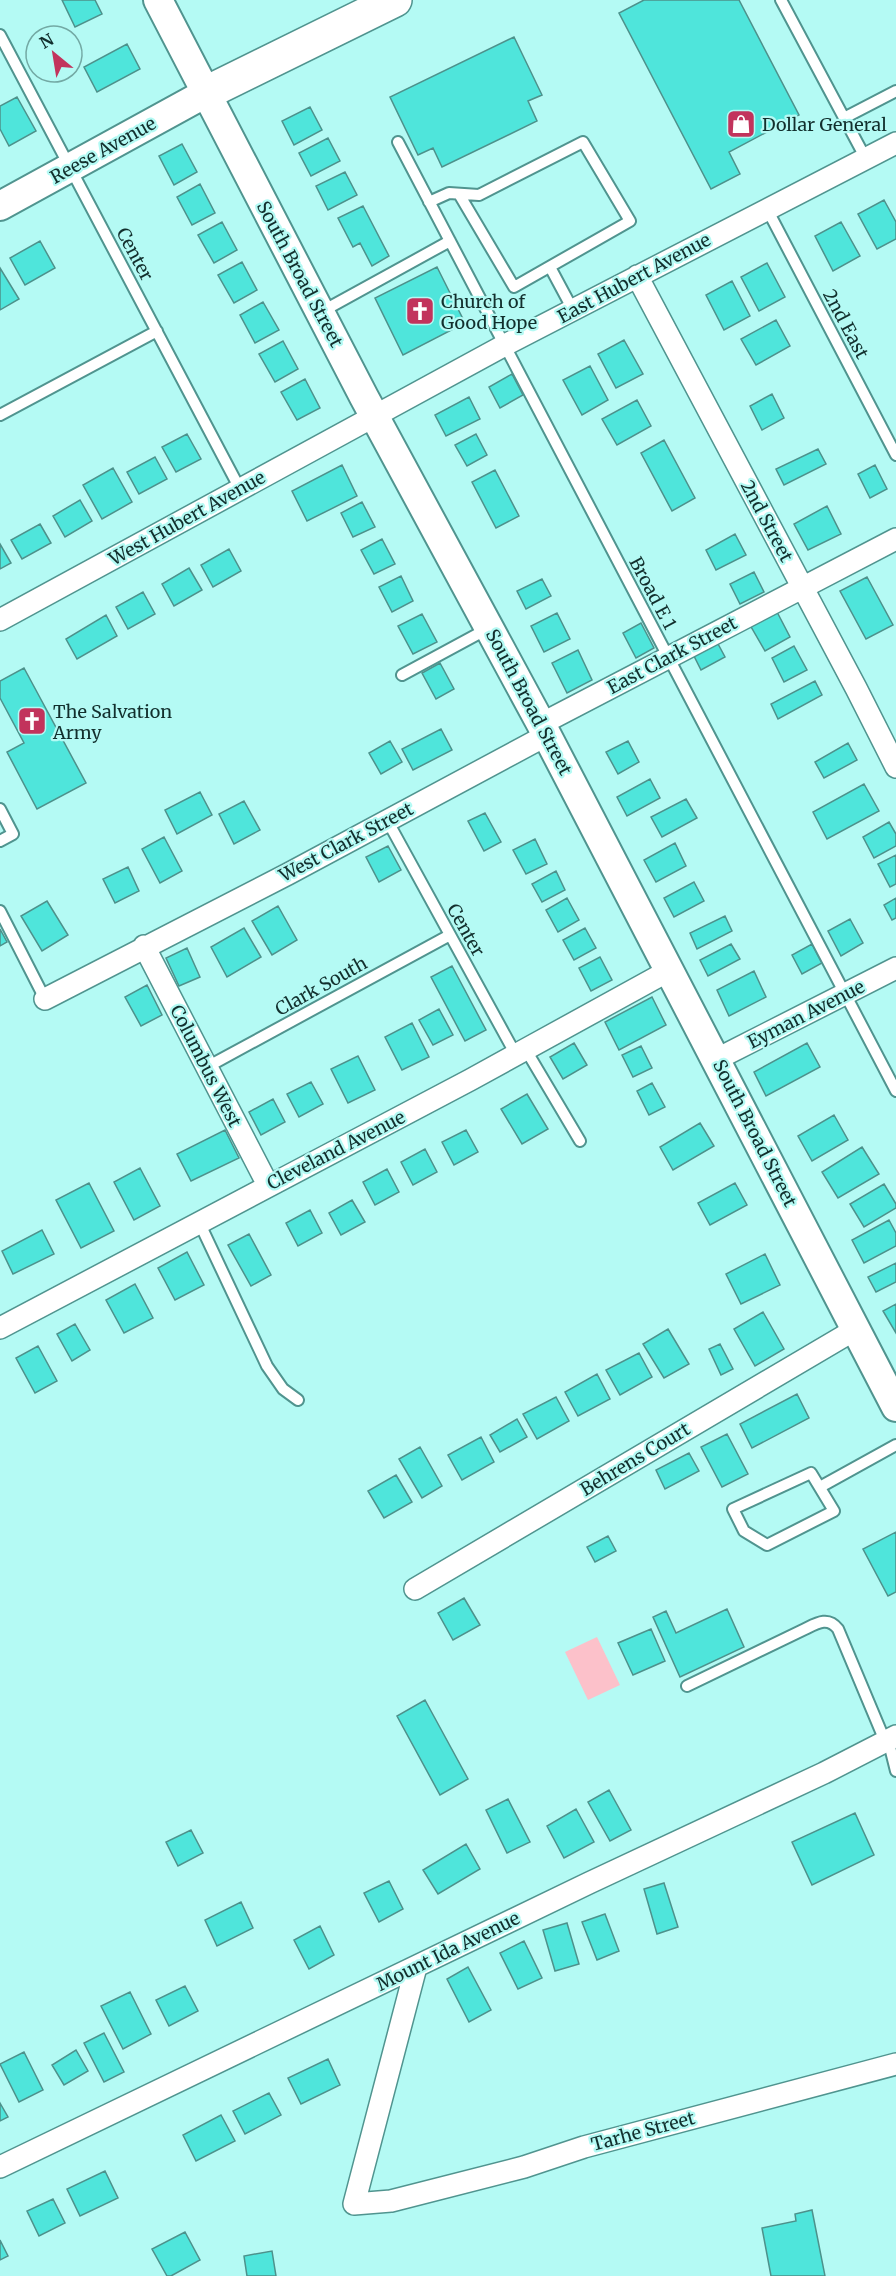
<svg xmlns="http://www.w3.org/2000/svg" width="896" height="2276" font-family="Merriweather,serif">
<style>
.green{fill:#fcc1ca}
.building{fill:#4fe5db;stroke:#4d918b;stroke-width:1.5}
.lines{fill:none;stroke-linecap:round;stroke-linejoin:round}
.lane-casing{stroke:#50948f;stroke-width:14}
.street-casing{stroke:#50948f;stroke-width:24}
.secondary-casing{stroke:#50948f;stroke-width:32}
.highway-casing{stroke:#50948f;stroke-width:36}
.lane{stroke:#fff;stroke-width:10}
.street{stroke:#fff;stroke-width:21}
.secondary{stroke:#fff;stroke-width:28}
.highway{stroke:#fff;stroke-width:33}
.labels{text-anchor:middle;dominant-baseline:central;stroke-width:4.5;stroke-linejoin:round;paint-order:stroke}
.poi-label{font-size:18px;fill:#122f2d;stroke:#b4faf4;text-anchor:start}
.street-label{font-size:18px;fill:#122f2d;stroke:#b4faf4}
</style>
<rect width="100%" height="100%" fill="#b4faf4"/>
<path class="green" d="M597 1637 620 1685 588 1700 565 1652Z"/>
<path class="building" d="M62 0H95L102 14 75 27Z
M644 0H739L799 115 729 152 740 174 711 189 619 13Z
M514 37 542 95 528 101 537 121 442 167 433 148 418 155 390 97Z
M127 44 140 69 97 92 84 67Z
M17 97 36 131 9 146 0 129V106Z
M310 107 322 130 294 145 282 121Z
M328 138 340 161 311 176 299 153Z
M182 144 197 172 174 185 159 156Z
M345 172 357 195 328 210 316 186Z
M200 184 215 213 192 225 177 197Z
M884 200 896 222V239L877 249 858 214Z
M363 206 389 256 372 266 360 243 353 247 338 218Z
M222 222 237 250 214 263 198 235Z
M841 222 860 256 833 271 815 236Z
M40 241 55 268 25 285 10 258Z
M242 262 257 290 234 303 218 275Z
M767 263 785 297 759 311 741 277Z
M437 267 465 323 403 355 375 298Z
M0 268 19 299 0 310Z
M732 281 750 316 724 330 706 295Z
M263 302 279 330 255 343 240 315Z
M776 320 790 346 756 365 741 339Z
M624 340 643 374 616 388 598 354Z
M283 341 298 369 275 382 259 354Z
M590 366 608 400 582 415 563 380Z
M512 374 523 395 500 408 489 387Z
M305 379 320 408 297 420 281 392Z
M772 394 784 418 762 430 750 406Z
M469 397 480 419 446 436 435 415Z
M637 400 651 426 617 445 602 419Z
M187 434 201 459 176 472 162 447Z
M476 434 487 455 467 466 455 445Z
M664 440 695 498 672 511 641 453Z
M818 449 826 464 784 485 776 469Z
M155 457 167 479 139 494 127 472Z
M342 465 357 496 307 521 292 491Z
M875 465 887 489 870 498 858 474Z
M113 468 132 502 102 519 83 485Z
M495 470 519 516 496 528 472 482Z
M80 500 92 521 65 537 53 516Z
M362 502 375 527 353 537 341 513Z
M827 506 841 534 808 550 794 524Z
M40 524 51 543 22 559 11 540Z
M735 534 746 555 716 570 706 550Z
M382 539 395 564 374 574 361 550Z
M0 544 11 563 0 569Z
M229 549 241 571 213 587 201 565Z
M189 568 202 590 174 606 162 584Z
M754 572 764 592 740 604 730 584Z
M401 576 413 601 392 612 379 587Z
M867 577 893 625 866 639 840 591Z
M542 579 551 596 526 609 517 591Z
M143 592 155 614 128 629 116 607Z
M776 610 790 637 765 651 750 625Z
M557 613 570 639 544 652 531 626Z
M422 614 437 642 413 654 398 626Z
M106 615 117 636 77 659 66 639Z
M641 623 654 648 636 658 623 633Z
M717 642 725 657 701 670 693 654Z
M794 646 807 670 784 682 772 658Z
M578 650 592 680 567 693 552 663Z
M440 663 454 689 436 699 422 673Z
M24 668 86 783 37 809 7 752 24 743 0 698V681Z
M815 681 822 695 778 719 771 704Z
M441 729 452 750 413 770 402 749Z
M390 741 402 762 381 774 369 753Z
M628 741 639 762 618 774 606 752Z
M848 743 857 760 824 778 815 762Z
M650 779 660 798 627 816 617 797Z
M864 784 879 811 827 839 813 812Z
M200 792 212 815 177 834 165 810Z
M686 799 697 818 662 837 651 817Z
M244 801 260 830 234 844 219 814Z
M485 813 501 842 484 851 468 821Z
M889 822 896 834V846L874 858 863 837Z
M164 837 182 871 160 883 142 849Z
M535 839 547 864 526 874 513 850Z
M675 843 686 866 656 882 644 860Z
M388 846 401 870 379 882 366 857Z
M896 855V884L890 887 878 864Z
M128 867 139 891 115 903 103 879Z
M556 871 565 890 542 902 532 884Z
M694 882 704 901 674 917 664 898Z
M567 898 579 920 558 932 546 910Z
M896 898V918L892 920 884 905Z
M47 901 68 935 42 951 21 916Z
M278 906 297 940 272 955 252 921Z
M725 916 732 931 697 949 690 933Z
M850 919 863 943 841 956 828 931Z
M244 928 261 957 227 977 211 947Z
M585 928 596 948 574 960 563 940Z
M0 929 7 942 0 946Z
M731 944 740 959 708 976 700 960Z
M812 944 822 963 802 974 792 955Z
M187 948 200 977 179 986 166 958Z
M600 957 612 980 591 991 579 968Z
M452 966 486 1030 465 1041 431 977Z
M754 971 766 997 729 1016 717 990Z
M147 985 162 1015 141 1026 125 997Z
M652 997 666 1025 619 1050 605 1022Z
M439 1009 453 1035 433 1045 419 1020Z
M412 1023 429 1057 402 1070 385 1037Z
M574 1043 587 1065 563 1079 550 1057Z
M807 1043 820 1067 766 1096 754 1072Z
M641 1046 652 1068 633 1077 622 1055Z
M358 1056 375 1090 348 1103 331 1069Z
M311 1082 323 1104 299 1117 287 1094Z
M652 1083 665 1107 649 1115 637 1091Z
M527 1094 548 1129 522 1144 501 1109Z
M273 1099 285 1122 261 1135 249 1112Z
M834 1115 848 1140 812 1161 798 1136Z
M700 1123 714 1146 673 1170 660 1147Z
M225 1130 239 1158 191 1181 177 1154Z
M466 1130 478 1152 454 1165 442 1142Z
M862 1147 879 1174 838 1198 822 1172Z
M425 1149 437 1172 413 1185 401 1162Z
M140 1168 160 1206 134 1220 114 1182Z
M387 1169 399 1192 375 1205 363 1182Z
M89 1183 114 1231 81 1248 56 1200Z
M735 1183 747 1205 710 1225 698 1203Z
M884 1184 896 1204V1208L864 1227 850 1204Z
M352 1200 365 1222 341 1235 329 1213Z
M310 1210 322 1233 298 1246 286 1223Z
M889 1220 896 1233V1246L864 1263 852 1240Z
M42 1230 54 1254 13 1274 2 1251Z
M249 1234 271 1275 251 1286 228 1245Z
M187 1252 204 1285 175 1300 158 1268Z
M765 1254 780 1285 741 1304 726 1274Z
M896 1263V1282L876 1292 868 1277Z
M135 1284 153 1318 124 1333 106 1300Z
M896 1304V1333L883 1311Z
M763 1312 784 1349 755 1366 734 1329Z
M75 1324 90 1350 72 1361 57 1334Z
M668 1329 689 1364 664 1378 643 1344Z
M720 1344 733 1369 721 1375 709 1349Z
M38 1346 57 1381 35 1393 16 1358Z
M639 1353 652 1377 620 1395 606 1370Z
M597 1374 610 1399 578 1416 565 1392Z
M797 1394 809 1418 752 1448 740 1424Z
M556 1397 569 1421 537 1439 523 1414Z
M517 1419 527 1437 500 1452 490 1435Z
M727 1434 748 1474 722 1487 701 1447Z
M481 1437 494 1462 462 1480 448 1455Z
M420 1447 442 1486 422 1498 399 1459Z
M689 1453 699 1471 665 1489 656 1470Z
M396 1475 412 1502 384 1518 368 1491Z
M896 1532V1592L888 1596 863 1549Z
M608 1536 616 1551 595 1562 587 1547Z
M464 1598 480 1625 453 1640 438 1613Z
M727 1609 744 1647 680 1677 653 1617 666 1611 676 1633Z
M651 1629 665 1661 633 1675 618 1643Z
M425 1700 468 1779 440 1795 397 1716Z
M609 1790 631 1830 610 1841 588 1802Z
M508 1799 530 1842 507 1853 486 1810Z
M576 1809 594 1842 564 1858 547 1826Z
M855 1813 874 1855 812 1885 792 1842Z
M191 1830 203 1853 178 1866 166 1842Z
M466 1844 480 1869 438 1894 423 1870Z
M389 1881 403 1909 379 1922 364 1893Z
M664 1883 678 1927 657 1934 644 1889Z
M241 1902 253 1928 217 1946 205 1920Z
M605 1914 619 1951 597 1960 582 1922Z
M567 1923 579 1964 555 1971 543 1930Z
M320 1926 334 1955 309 1969 294 1940Z
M524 1941 542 1978 518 1989 500 1953Z
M468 1967 491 2010 469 2022 447 1979Z
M185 1986 198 2011 169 2026 156 2000Z
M130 1992 151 2034 123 2049 101 2006Z
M104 2033 124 2072 104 2082 84 2043Z
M76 2050 88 2071 64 2085 52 2065Z
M24 2052 43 2090 19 2102 0 2064Z
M328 2059 340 2085 301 2104 288 2078Z
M269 2093 281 2115 245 2134 233 2111Z
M0 2103 8 2117 0 2121Z
M221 2115 235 2141 196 2161 183 2135Z
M105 2171 118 2198 80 2216 67 2189Z
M53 2199 65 2223 39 2236 27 2211Z
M812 2210 825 2276H771L762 2228 796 2221 795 2214Z
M185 2232 200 2260 171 2276H167L152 2249Z
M0 2240 8 2256 0 2260Z
M272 2251 276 2276H247L244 2256Z"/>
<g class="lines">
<g class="lane-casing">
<path id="lane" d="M781 0 866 159
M0 35 240 489
M844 118 896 91
M398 142 896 1091
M429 202 449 193 479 195 583 142 630 221 514 287 459 194
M767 209 896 455
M550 267 573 310
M321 312 450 241
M0 415 157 331
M402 675 489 628
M0 809 13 834 0 841
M387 820 516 1055
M0 911 45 999
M526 1050 580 1141
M207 1067 450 935
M199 1222 267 1366 283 1389 298 1400
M811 1473 834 1511 767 1545 744 1531 733 1509Z
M820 1487 896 1445
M687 1686 805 1629C817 1623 828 1616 838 1629L885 1741
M888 1739 896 1771"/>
</g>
<g class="street-casing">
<path id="street" d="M637 276 856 688 896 767
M0 620 505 345 896 143
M541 724 896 539
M144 946 268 1185
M45 999 288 874 547 735
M717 1059 896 968
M0 1328 470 1080 670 970
M415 1589 856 1329
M416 1967 354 2204 391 2201 524 2167 584 2147 896 2064
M0 2167 589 1883 824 1773 896 1736"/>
</g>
<g class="secondary-casing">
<path id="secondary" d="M158 0 364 397 541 724 896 1407
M0 206 206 93"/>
</g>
<g class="highway-casing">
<path id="highway" d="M206 93 395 0"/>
</g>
<use href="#lane" class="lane"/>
<use href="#street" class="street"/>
<use href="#secondary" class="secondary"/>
<use href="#highway" class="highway"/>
</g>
<defs>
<g id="shop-square" transform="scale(1.5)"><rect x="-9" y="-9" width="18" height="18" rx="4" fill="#c2335c" stroke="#b4faf4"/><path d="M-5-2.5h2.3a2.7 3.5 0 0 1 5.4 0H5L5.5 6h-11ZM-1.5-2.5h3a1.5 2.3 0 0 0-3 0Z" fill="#fff"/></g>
<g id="church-square" transform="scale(1.5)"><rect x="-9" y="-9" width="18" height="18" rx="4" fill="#c2335c" stroke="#b4faf4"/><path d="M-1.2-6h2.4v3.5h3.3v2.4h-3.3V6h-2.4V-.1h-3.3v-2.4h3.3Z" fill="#fff"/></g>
</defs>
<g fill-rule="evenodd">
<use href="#shop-square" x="741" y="124"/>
<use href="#church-square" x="420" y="311"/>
<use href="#church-square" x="32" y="721"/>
</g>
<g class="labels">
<g class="poi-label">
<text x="762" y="124">Dollar General</text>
<text x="441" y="301">Church of<tspan x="441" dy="21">Good Hope</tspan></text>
<text x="53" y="711">The Salvation<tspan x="53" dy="21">Army</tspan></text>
</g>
<g class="street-label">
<text transform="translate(103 150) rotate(-29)">Reese Avenue</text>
<text transform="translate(135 254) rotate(62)">Center</text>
<text transform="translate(300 274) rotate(62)">South Broad Street</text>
<text transform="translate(634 278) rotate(-28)">East Hubert Avenue</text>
<text transform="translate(846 324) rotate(62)">2nd East</text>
<text transform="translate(187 518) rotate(-29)">West Hubert Avenue</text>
<text transform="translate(767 521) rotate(62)">2nd Street</text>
<text transform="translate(653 593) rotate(62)">Broad E 1</text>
<text transform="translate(672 655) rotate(-28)">East Clark Street</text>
<text transform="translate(529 702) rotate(62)">South Broad Street</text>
<text transform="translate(346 842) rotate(-28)">West Clark Street</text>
<text transform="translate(466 930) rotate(61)">Center</text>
<text transform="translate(321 986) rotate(-29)">Clark South</text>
<text transform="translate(806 1014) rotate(-27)">Eyman Avenue</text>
<text transform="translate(206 1066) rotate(63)">Columbus West</text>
<text transform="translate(755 1133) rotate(63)">South Broad Street</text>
<text transform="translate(336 1150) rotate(-27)">Cleveland Avenue</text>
<text transform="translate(635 1459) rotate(-31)">Behrens Court</text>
<text transform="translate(448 1951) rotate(-26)">Mount Ida Avenue</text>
<text transform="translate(643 2131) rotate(-15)">Tarhe Street</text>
</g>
</g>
<g transform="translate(54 54) rotate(330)"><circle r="28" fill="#b4faf4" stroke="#73a9a4" stroke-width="1.5"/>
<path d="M0-4.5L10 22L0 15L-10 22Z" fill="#c2335c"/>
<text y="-9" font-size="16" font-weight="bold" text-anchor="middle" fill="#122f2d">N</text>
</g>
</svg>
